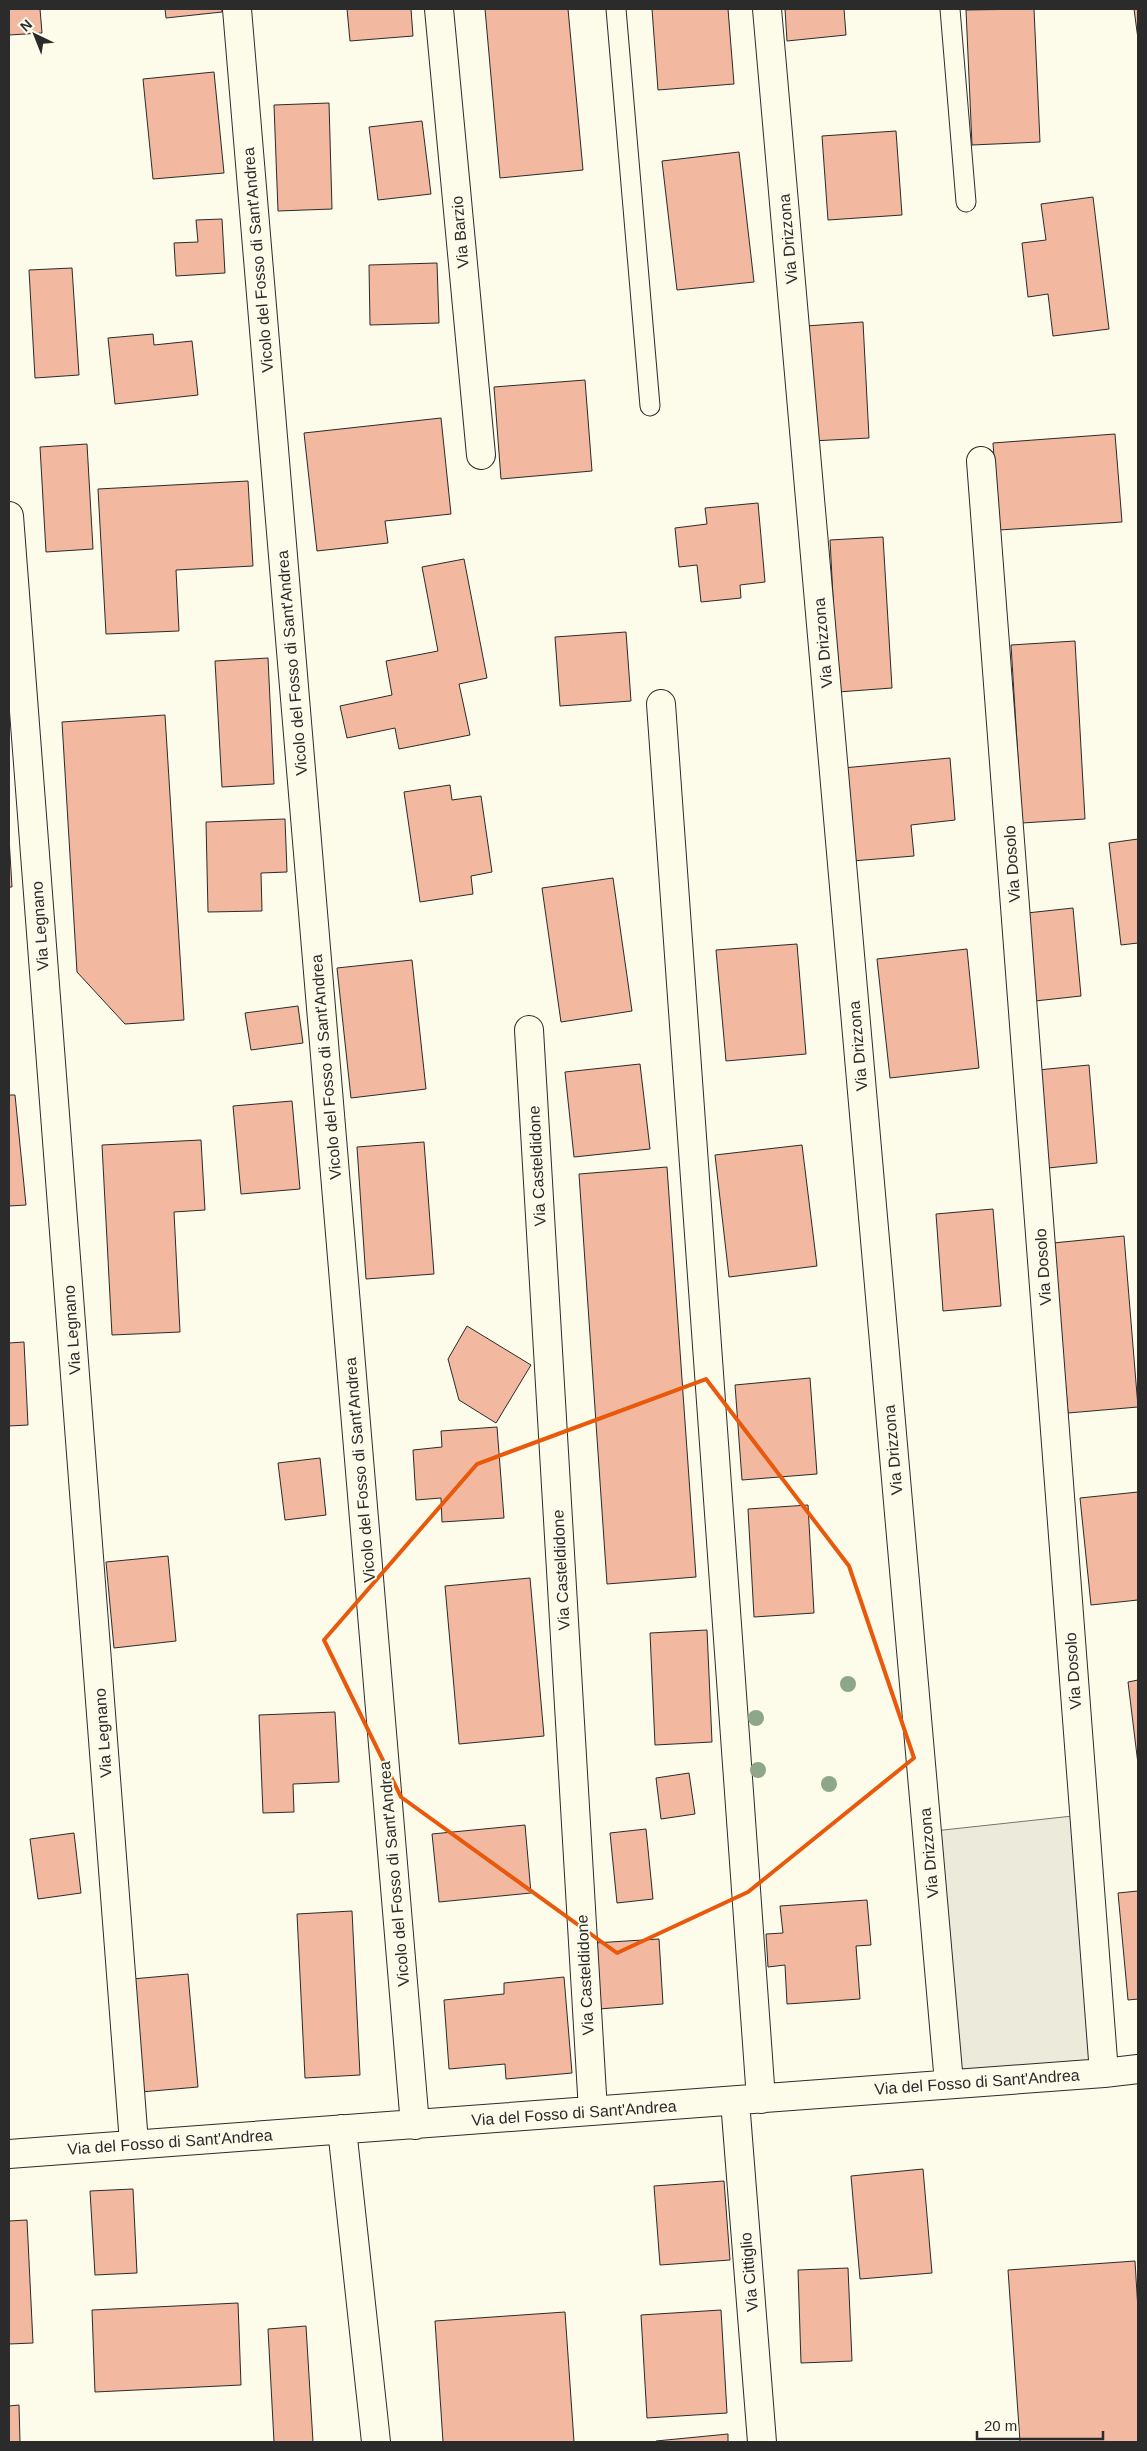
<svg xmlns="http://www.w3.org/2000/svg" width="1147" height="2451" font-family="Helvetica,sans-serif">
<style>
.green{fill:#ecebdb;stroke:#74746e}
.building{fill:#f2b8a0;stroke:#2b2b2b}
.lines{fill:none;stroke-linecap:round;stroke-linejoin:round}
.lane-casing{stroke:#2b2b2b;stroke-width:21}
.street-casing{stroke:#2b2b2b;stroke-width:30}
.lane{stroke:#fdfbea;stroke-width:19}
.street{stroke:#fdfbea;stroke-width:28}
.tree{fill:#8ea78a}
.marked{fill:none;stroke:#e8590c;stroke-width:4;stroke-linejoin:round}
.labels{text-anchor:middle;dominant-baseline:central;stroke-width:4;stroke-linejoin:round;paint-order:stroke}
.street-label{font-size:16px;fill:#2b2b2b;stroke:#fdfbea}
</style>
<rect width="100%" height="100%" fill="#fdfbea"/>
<path class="green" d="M1082 1815 1107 2060 959 2075 934 1831Z"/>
<path class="building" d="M9 9H40L42 33 9 35Z
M165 9H222V12L166 18Z
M347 9H411L413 36 350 41Z
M485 9H568L583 170 500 178Z
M652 9H728L734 84 658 90Z
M785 9H844L846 35 787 41Z
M1034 9 1040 142 972 145 966 10Z
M1134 9H1138V39Z
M214 72 224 173 153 179 143 79Z
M329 103 332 209 278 211 274 105Z
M422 121 431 194 378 200 369 127Z
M896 131 902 215 828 220 822 136Z
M739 152 754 282 677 290 662 161Z
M1093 197 1109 329 1053 336 1048 294 1028 297 1022 243 1046 240 1041 204Z
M222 219 225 273 176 276 174 243 198 242 196 220Z
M437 263 439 323 370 325 369 265Z
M72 268 79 375 35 378 29 270Z
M863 322 869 438 812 441 806 326Z
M153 334 154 345 192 341 198 395 115 404 108 338Z
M585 380 592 471 501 479 494 387Z
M441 418 451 514 385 521 388 543 317 551 304 433Z
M1115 434 1122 522 999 530 993 443Z
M87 444 93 549 46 552 40 447Z
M248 481 253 566 176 570 179 631 106 634 98 489Z
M758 503 765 582 740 585 741 598 701 602 697 565 679 567 675 528 707 524 705 508Z
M883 537 892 688 838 692 830 540Z
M464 559 487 678 459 684 470 735 399 749 395 728 347 738 340 706 392 695 386 661 438 651 422 567Z
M626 632 631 701 560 706 555 637Z
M1075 641 1085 819 1022 823 1011 645Z
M268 658 274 784 222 787 215 661Z
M165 715 184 1020 125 1024 77 972 62 722Z
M950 758 955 820 911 825 914 856 852 861 843 768Z
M450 785 452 800 481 796 492 872 471 876 473 894 420 902 404 792Z
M285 819 287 872 261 873 262 911 208 912 206 822Z
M9 838 12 887H9Z
M1138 839V943L1121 945 1109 843Z
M613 878 632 1011 561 1022 542 888Z
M1073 908 1081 996 1035 1001 1027 913Z
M797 944 806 1054 726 1061 716 950Z
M967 949 979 1068 890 1078 877 959Z
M412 960 426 1089 351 1098 337 968Z
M298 1006 303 1043 251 1050 245 1013Z
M640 1064 650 1149 574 1157 565 1072Z
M1089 1065 1097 1163 1048 1168 1038 1070Z
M9 1095H15L26 1205 9 1206Z
M292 1101 300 1189 241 1194 233 1106Z
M201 1140 205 1210 174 1212 180 1332 112 1335 102 1145Z
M424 1142 434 1274 366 1279 357 1147Z
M802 1145 817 1266 729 1277 715 1155Z
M667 1167 696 1577 607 1584 579 1174Z
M993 1209 1001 1306 943 1311 936 1214Z
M1124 1236 1138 1407 1068 1413 1053 1243Z
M467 1326 531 1365 496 1423 459 1400 448 1359Z
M24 1342 28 1425 9 1426V1343Z
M810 1378 817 1474 742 1480 735 1385Z
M497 1427 504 1518 442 1522 441 1498 416 1500 413 1450 442 1447 441 1431Z
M320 1458 326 1515 285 1520 278 1463Z
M1138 1492V1600L1091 1605 1080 1498Z
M808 1505 814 1613 754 1617 748 1509Z
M168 1556 176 1641 114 1648 106 1562Z
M530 1578 544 1736 459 1744 445 1586Z
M707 1630 712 1742 655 1745 650 1633Z
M1138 1680V1764L1128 1682Z
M335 1712 339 1782 293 1784 294 1812 263 1813 259 1715Z
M689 1773 695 1814 661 1819 656 1778Z
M525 1825 531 1893 439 1902 432 1834Z
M646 1829 653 1899 617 1903 610 1833Z
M74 1833 81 1893 38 1899 30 1839Z
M1138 1891V1999L1128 2000 1118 1893Z
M867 1900 871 1945 856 1946 860 1999 787 2004 785 1965 768 1967 766 1934 783 1933 780 1906Z
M352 1911 360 2075 305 2078 297 1914Z
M659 1939 663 2004 599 2009 594 1943Z
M188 1974 198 2087 141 2092 132 1979Z
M564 1977 572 2073 506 2079 505 2064 449 2069 444 2000 504 1994V1983Z
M923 2169 932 2273 860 2279 851 2176Z
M724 2181 730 2260 660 2265 654 2186Z
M133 2189 137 2273 95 2275 90 2191Z
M27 2220 33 2343 9 2344V2221Z
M1135 2261 1138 2310V2442H1020L1008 2270Z
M848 2268 852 2361 801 2363 798 2270Z
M238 2303 241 2385 95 2392 92 2310Z
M721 2310 727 2413 647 2418 641 2315Z
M565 2312 574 2442H443L435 2321Z
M306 2326 313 2442H274L268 2329Z
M19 2405 20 2442H9V2406Z
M728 2434V2442H656V2441Z"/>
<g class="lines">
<g class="lane-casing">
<path id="lane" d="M616 9 650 406
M950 9 966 202"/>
</g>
<g class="street-casing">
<path id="street" d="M237 9 415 2125
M439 9 481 455
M767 9 949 2083
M981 461 1104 2073
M9 516 134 2143
M661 704 761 2099
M529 1030 593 2111
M735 2101 762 2442
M342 2129 376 2442
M9 2154 1104 2073 1138 2069"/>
</g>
<use href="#lane" class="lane"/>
<use href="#street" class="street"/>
</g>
<g class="tree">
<circle cx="848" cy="1684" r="8"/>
<circle cx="756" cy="1718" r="8"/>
<circle cx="758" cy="1770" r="8"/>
<circle cx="829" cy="1784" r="8"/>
</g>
<path class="marked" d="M706 1379 849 1566 914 1758 748 1892 617 1953 401 1797 324 1640 477 1464Z"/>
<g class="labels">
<g class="street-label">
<text transform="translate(460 232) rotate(-95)">Via Barzio</text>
<text transform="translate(788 239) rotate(-95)">Via Drizzona</text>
<text transform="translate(258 260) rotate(-95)">Vicolo del Fosso di Sant'Andrea</text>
<text transform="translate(823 643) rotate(-95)">Via Drizzona</text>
<text transform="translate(292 663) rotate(-95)">Vicolo del Fosso di Sant'Andrea</text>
<text transform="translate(1012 864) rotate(-94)">Via Dosolo</text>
<text transform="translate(40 926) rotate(-94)">Via Legnano</text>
<text transform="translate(858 1046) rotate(-95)">Via Drizzona</text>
<text transform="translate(326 1067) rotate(-95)">Vicolo del Fosso di Sant'Andrea</text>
<text transform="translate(537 1166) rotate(-93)">Via Casteldidone</text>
<text transform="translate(1043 1267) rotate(-94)">Via Dosolo</text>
<text transform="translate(72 1330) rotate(-94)">Via Legnano</text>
<text transform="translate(893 1450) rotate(-95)">Via Drizzona</text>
<text transform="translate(360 1470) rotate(-95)">Vicolo del Fosso di Sant'Andrea</text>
<text transform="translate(561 1570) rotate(-93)">Via Casteldidone</text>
<text transform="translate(1073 1671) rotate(-94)">Via Dosolo</text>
<text transform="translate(103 1733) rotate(-94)">Via Legnano</text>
<text transform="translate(929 1853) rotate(-95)">Via Drizzona</text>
<text transform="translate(394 1874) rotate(-95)">Vicolo del Fosso di Sant'Andrea</text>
<text transform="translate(585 1975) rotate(-93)">Via Casteldidone</text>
<text transform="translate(977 2082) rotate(-4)">Via del Fosso di Sant'Andrea</text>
<text transform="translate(574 2113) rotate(-4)">Via del Fosso di Sant'Andrea</text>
<text transform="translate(170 2142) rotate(-4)">Via del Fosso di Sant'Andrea</text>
<text transform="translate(749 2272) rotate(-95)">Via Cittiglio</text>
</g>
</g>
<rect width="1147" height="2451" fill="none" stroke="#2b2b2b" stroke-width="20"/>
<g transform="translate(35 35) rotate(317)" stroke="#fdfbea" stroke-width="4" paint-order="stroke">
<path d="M0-4L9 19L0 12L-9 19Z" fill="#2b2b2b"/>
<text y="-8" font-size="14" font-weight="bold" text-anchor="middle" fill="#2b2b2b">N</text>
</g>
<path d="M977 2431v8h126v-8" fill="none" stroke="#2b2b2b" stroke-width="2.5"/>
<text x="984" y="2431" font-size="15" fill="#2b2b2b" stroke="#fdfbea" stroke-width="4" paint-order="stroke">20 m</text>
</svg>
